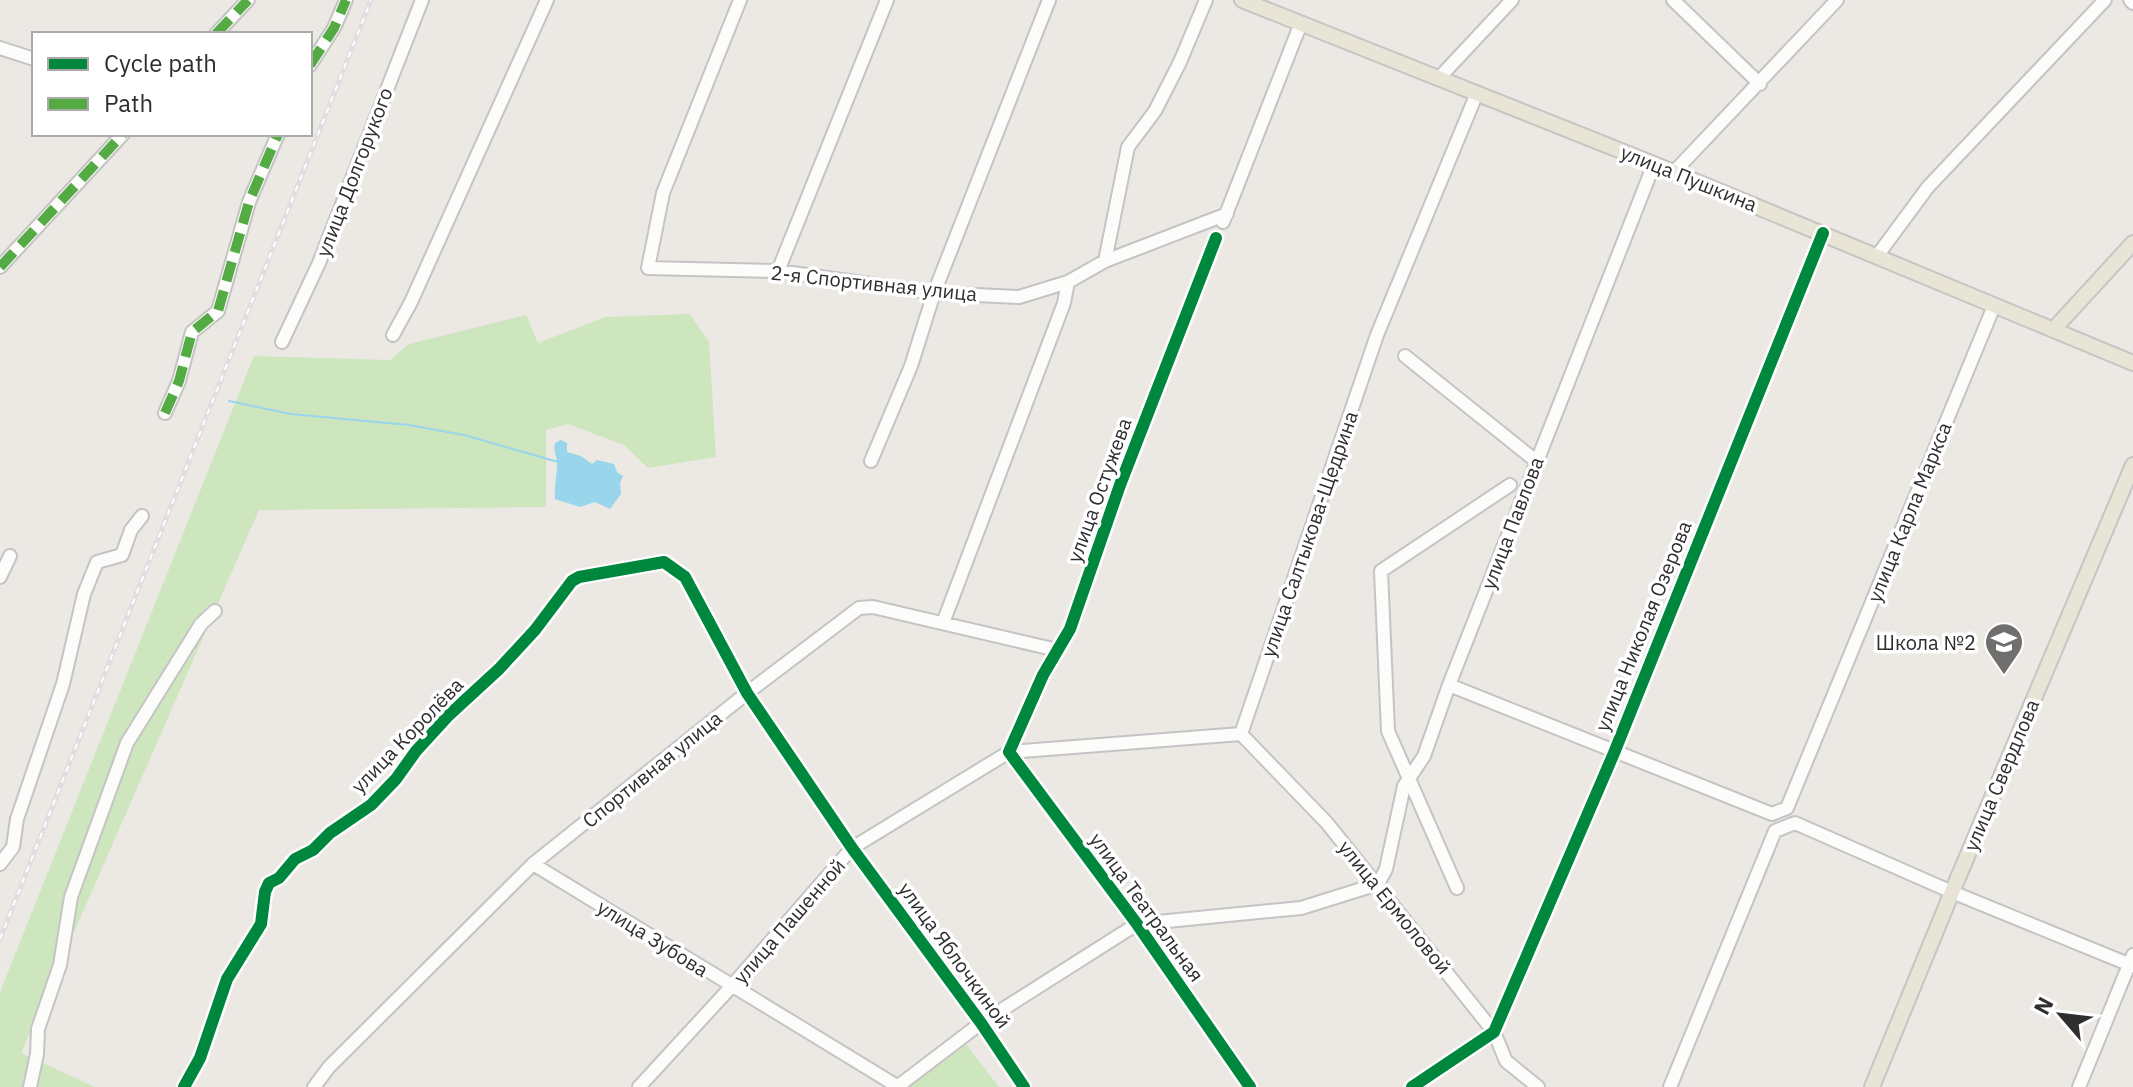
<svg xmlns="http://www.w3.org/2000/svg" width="2133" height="1087" font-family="'IBM Plex Sans',sans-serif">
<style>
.green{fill:#cee6be}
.water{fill:#99d6ec}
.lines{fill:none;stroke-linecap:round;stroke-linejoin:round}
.stream{stroke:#99d6ec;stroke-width:2}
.minor-casing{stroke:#c5c4c5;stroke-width:16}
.major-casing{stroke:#c6c5c4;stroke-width:18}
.minor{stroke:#fcfcfb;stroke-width:12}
.major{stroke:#e8e4d6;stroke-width:14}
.rail-casing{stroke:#dfdfe1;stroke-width:5}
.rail{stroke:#fff;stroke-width:2;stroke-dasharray:6;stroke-linecap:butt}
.quiet{stroke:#54ab44;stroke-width:10;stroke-dasharray:20 10;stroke-linecap:butt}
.cycleway-casing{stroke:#fff;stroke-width:17}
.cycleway{stroke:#00873e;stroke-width:12}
.labels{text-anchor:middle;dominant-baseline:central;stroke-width:7;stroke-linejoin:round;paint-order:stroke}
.street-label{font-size:20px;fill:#2e2e2e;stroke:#fff}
.poi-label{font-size:20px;fill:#2e2e2e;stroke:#fff;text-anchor:end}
</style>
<rect width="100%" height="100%" fill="#ece8e4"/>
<path class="green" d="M690 314 709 342 716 457 648 468 624 445 568 424 546 430V507L259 510 21 1053 95 1087H0V992L254 356 390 360 409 344 526 315 538 343 605 317Z
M963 1040 999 1087H905Z"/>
<path class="water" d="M561 440 567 443V452L581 456 592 464 597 460 614 464 617 472 623 476 620 483 621 494 610 509 595 502 580 507 555 499C554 486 557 476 557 464 557 455 553 452 555 443Z"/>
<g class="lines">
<path class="stream" d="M229 401 291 414 409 425 464 435 558 462"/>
<g class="minor-casing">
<path id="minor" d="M740 0 663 193 648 268 778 271 934 293 1019 297 1068 282 1105 261 1227 214
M1673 0 1760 84
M2130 0 2133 3
M216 34 248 0
M0 48 34 59
M310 65 334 28 346 0
M1439 78 1512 0
M1674 172 1837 0
M1223 222 1301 23
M1216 238 1120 485 1070 629 1043 675 1009 752 1137 924 1250 1087
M1877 256 1928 187 2105 0
M1105 261 1128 147 1155 111 1180 62 1206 0
M0 267 123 134
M778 271 887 0
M393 335 411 302 547 0
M282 342 319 263 422 0
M1405 356 1536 461
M165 413 179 381 192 332 218 311 249 202 278 134
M871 461 911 366 934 293 1049 0
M0 577 10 556
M943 623 1064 303 1068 282
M1449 685 1772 814 1787 808 1994 306
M1241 734 1377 335 1477 93
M1241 734 1327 823 1494 1032 1506 1061 1538 1087
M0 864 13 847 17 819 63 684 84 594 97 562 122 555 131 530 142 516
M533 864 897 1086
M1378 884 1386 869 1404 786 1424 756 1449 685 1654 164
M1457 888 1388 731 1381 571 1510 485
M30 1087 37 1054 38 1029 60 965 71 897 127 743 201 624 215 611
M184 1087 200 1058 227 979 261 924 265 892 269 883 279 878 295 859 313 850 330 833 371 805 396 779 416 751 449 715 499 669 535 630 572 581 579 577 664 562 685 577 747 693 852 848 981 1023 1024 1087
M314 1087 329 1067 533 864 747 693 859 608 873 607 1057 650
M639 1087 731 987 852 848 1009 752 1241 734
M897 1087 981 1023 1137 924 1301 908 1378 884
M1412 1087 1494 1032 1614 753 1823 233
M1670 1087 1775 831 1795 823 1952 892 2133 966
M2079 1087 2133 955"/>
</g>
<g class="major-casing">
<path id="major" d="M1242 0 1654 164 2133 363
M2053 330 2133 243
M1872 1087 1952 892 2133 465"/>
</g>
<use href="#minor" class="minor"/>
<use href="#major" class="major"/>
<g class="rail-casing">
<path id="rail" d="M0 939 371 0"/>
</g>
<use href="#rail" class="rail"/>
<path class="quiet" d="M216 34 248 0
M310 65 334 28 346 0
M0 267 123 134
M165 413 179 381 192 332 218 311 249 202 278 134"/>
<g class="cycleway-casing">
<path id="cycleway" d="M1216 238 1120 485 1070 629 1043 675 1009 752 1137 924 1250 1087
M184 1087 200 1058 227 979 261 924 265 892 269 883 279 878 295 859 313 850 330 833 371 805 396 779 416 751 449 715 499 669 535 630 572 581 579 577 664 562 685 577 747 693 852 848 981 1023 1024 1087
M1412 1087 1494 1032 1614 753 1823 233"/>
</g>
<use href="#cycleway" class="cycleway"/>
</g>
<defs>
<g id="school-pin" transform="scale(2)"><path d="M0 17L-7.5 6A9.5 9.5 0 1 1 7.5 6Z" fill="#706f6e" stroke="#fff"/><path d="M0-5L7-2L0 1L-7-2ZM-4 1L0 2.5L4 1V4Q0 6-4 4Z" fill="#fff"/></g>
</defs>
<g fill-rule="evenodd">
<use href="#school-pin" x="2004" y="642"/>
</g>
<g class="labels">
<g class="street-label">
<text transform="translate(354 172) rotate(-69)">улица Долгорукого</text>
<text transform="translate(1689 178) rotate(22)">улица Пушкина</text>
<text transform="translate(874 283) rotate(6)">2-я Спортивная улица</text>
<text transform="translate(1099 490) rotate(-70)">улица Остужева</text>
<text transform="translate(1909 512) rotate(-68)">улица Карла Маркса</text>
<text transform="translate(1512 523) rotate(-69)">улица Павлова</text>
<text transform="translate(1309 534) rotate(-71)">улица Салтыкова-Щедрина</text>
<text transform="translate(1643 626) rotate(-68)">улица Николая Озерова</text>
<text transform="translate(407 735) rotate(-46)">улица Королёва</text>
<text transform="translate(652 769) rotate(-39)">Спортивная улица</text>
<text transform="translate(2001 775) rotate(-67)">улица Свердлова</text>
<text transform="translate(1147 907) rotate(54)">улица Театральная</text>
<text transform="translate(1395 907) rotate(51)">улица Ермоловой</text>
<text transform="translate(789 921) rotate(-49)">улица Пашенной</text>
<text transform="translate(653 938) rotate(32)">улица Зубова</text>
<text transform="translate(955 955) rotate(54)">улица Яблочкиной</text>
</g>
<g class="poi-label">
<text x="1976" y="642">Школа №2</text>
</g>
</g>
<rect x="32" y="32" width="280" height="104" fill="#ffffff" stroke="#ababab" stroke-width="2"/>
<rect x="48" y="58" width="40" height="12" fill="#00873e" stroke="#ababab" stroke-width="2"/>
<text x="104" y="72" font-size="24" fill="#2e2e2e">Cycle path</text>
<rect x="48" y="98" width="40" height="12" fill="#54ab44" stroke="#ababab" stroke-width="2"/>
<text x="104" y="112" font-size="24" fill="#2e2e2e">Path</text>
<g transform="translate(2061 1015) rotate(298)" stroke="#ffffff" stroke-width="6" paint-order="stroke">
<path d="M0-6L14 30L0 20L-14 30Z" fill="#2e2e2e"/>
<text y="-12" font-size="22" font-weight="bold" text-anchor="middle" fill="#2e2e2e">N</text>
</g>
</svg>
